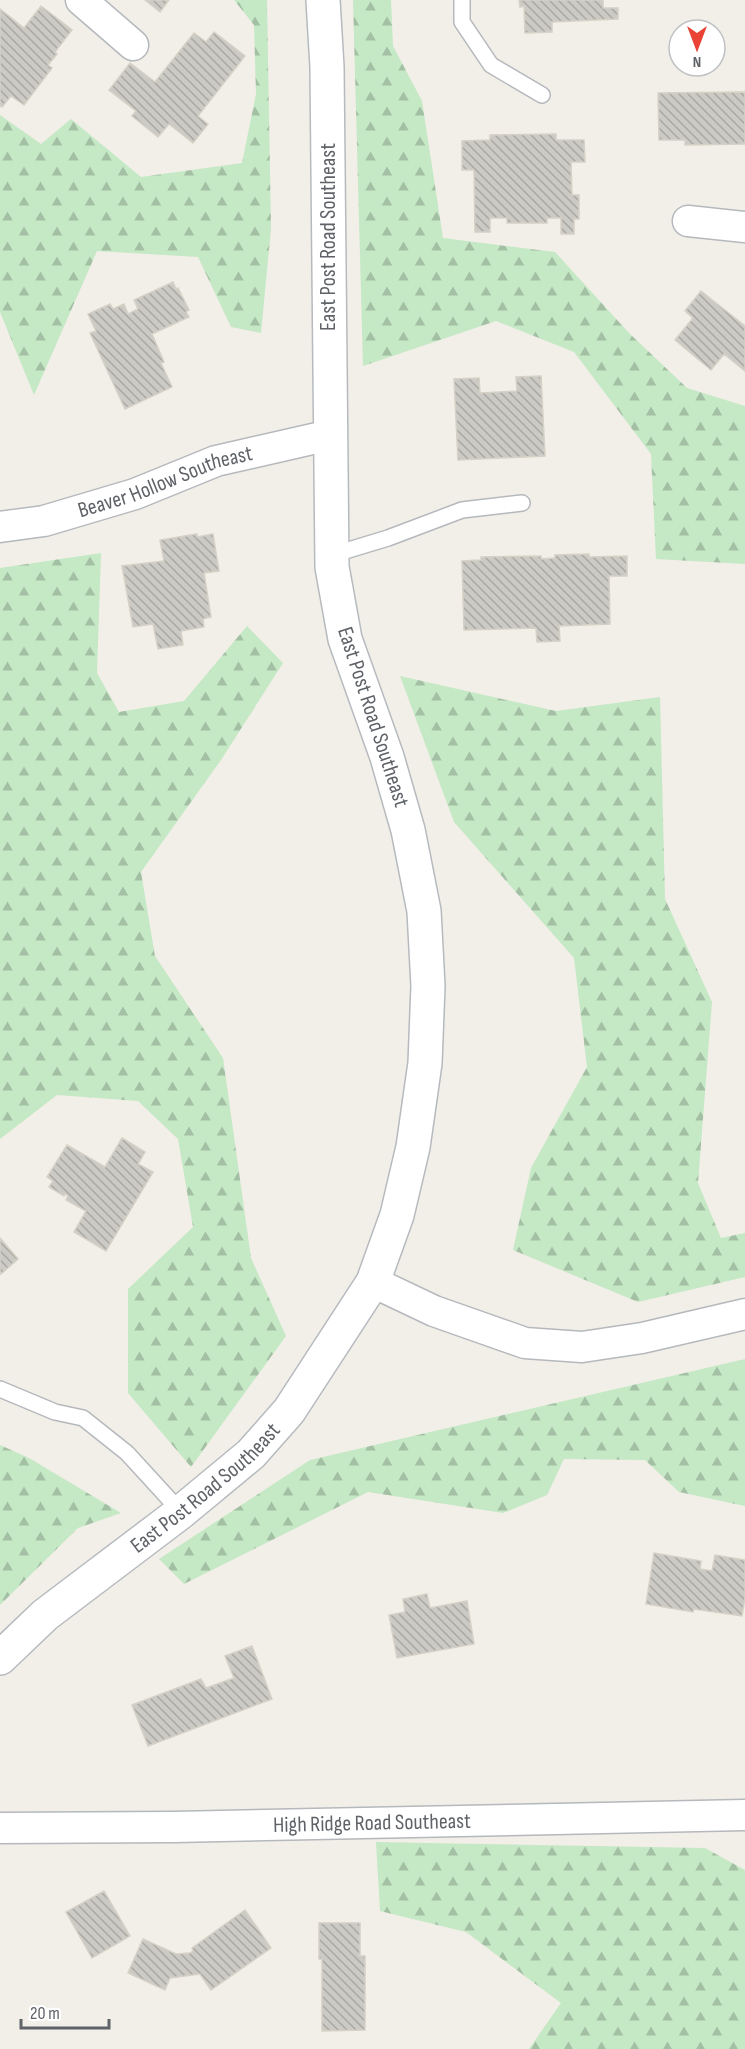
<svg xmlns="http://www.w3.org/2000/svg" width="745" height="2049" font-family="'Sofia Sans Condensed',sans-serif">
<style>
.forest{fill:url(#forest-firs)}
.building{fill:url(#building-back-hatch);stroke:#d6d1c6;stroke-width:1.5}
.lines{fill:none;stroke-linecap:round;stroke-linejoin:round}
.service-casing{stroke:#b5b8bc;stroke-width:18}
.minor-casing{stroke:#b5b8bc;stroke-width:33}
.secondary-casing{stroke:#b6babf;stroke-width:36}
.service{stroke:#fff;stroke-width:15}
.minor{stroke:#fff;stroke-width:30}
.secondary{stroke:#fff;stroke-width:33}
.labels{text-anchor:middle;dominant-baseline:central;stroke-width:4.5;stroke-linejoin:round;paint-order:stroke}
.street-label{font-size:22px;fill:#5f6368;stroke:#fff}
</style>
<defs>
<pattern id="forest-firs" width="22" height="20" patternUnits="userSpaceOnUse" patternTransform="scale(1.5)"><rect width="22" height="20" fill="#c5e8c5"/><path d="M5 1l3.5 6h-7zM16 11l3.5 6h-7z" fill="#a3c0a4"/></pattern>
<pattern id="building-back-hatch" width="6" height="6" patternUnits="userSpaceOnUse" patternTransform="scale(1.5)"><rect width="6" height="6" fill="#cccac5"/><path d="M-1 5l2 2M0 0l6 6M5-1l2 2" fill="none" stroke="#a9a8a4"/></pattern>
</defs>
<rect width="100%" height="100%" fill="#f1efe8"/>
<path class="forest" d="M234 0H267L271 229 261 333 231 327 198 257 97 251 34 395 0 312V115L41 144 71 119 141 177 242 163 256 94 254 25Z
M353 0H391L393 46 422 101 443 238 555 252 629 333 687 388 745 406V564L656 559 651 454 574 352 496 321 363 366Z
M101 553 97 673 119 712 184 701 247 626 283 663 221 760 141 872 155 956 223 1058 251 1258 286 1336 191 1467 128 1393V1289L193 1227 178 1139 138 1101 57 1095 0 1139V568Z
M400 676 556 711 660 697 665 899 712 1002 698 1183 721 1238 745 1233V1277L638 1302 513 1250 531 1168 587 1067 574 958 454 822Z
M745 1359V1506L679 1492 645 1460 564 1459 547 1495 503 1513 368 1492 184 1584 159 1559 310 1460Z
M0 1445 29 1458 121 1513 78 1528 0 1605Z
M376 1842 705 1848 745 1870V2049H529L561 2003 466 1932 380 1911Z"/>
<path class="building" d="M145 0H169L160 12Z
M519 0H603V8H618V19L552 22V32L525 33 524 6 520 7Z
M41 6 72 30 55 52 57 54 48 65 52 68 24 105 11 96 2 107 0 106V9L24 28Z
M214 32 245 56 198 116 208 124 193 143 169 124 158 137 132 116 136 111 109 90 130 63 155 82 194 33 206 42Z
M745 92V144L685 145V140H659L658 93Z
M556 134V140H584L585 162H571L572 195H579V219H574V234H561V218H547V223H507V218H490V232H475L474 170H462V141L490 140V135Z
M173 282 176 289 178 288 189 310 186 312 189 317 152 334 164 362 161 363 172 387 125 409 90 333 96 331 88 314 110 304 113 309 124 304 128 314 138 309 134 300Z
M701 291 745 326V371L724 354 711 370 675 340 693 318 685 311Z
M541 376 545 456 458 460 454 379 479 378 480 393 517 391 516 377Z
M197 534V537L213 534 219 571 204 573 211 617 203 619 204 627 181 631 183 645 158 649 153 624 133 627 122 566 164 561 160 540Z
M589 554V557L627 556V576H609L610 624 559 626 560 641 537 642 536 628 464 630 462 561 481 560V557L541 556V559L555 558V555Z
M122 1138 145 1152 138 1164 153 1172 106 1251 74 1232 86 1211 66 1200 68 1196 65 1194 64 1196 49 1187 53 1181 47 1177 67 1145 105 1167Z
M0 1238 18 1259 1 1274 0 1272Z
M654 1553 701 1561 700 1569 712 1571 715 1555 745 1560V1598L742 1616 694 1609 693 1612 646 1604Z
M427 1594 430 1608 467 1601 474 1644 397 1658 389 1615 405 1612 403 1599Z
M252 1646 272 1699 148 1746 132 1705 201 1679 206 1688 234 1678 225 1656Z
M104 1891 130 1936 92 1958 66 1912Z
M245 1910 271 1948 211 1990 200 1974 170 1978 165 1990 128 1973 143 1939 176 1954 190 1953 193 1951 192 1948Z
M319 1923H360V1956H365V2030L322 2031V1959H319Z"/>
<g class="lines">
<g class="service-casing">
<path id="service" d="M462 0V22L491 65 542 95
M332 555 388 538 462 510 522 503
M0 1389 55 1412 83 1418 127 1453 181 1512"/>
</g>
<g class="minor-casing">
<g id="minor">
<path d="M81 0 133 45"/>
<path d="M688 221 745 227"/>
<path id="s1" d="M0 527 44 521 135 494 216 461 330 435"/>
<path d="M373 1282 434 1311 525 1343 582 1347 642 1338 745 1314"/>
<path id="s2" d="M0 1828 174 1827 745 1815"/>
</g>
</g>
<g class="secondary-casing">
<g id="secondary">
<path id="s3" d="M0 1658 45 1615 181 1512 251 1454 289 1411 373 1282 397 1215 413 1147 425 1063 428 986 424 911 408 830 387 757 345 639 332 567 327 67 323 0"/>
</g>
</g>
<use href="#service" class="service"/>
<use href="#minor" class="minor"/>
<use href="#secondary" class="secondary"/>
</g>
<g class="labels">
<g class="street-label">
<text transform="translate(328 237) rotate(-90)">East Post Road Southeast</text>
<text stroke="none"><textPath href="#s1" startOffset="172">Beaver Hollow Southeast</textPath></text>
<text transform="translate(373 717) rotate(72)">East Post Road Southeast</text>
<text stroke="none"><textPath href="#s3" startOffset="267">East Post Road Southeast</textPath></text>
<text stroke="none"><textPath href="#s2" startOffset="372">High Ridge Road Southeast</textPath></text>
</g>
</g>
<g transform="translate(697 48) rotate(180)"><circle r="28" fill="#ffffff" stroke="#bfc1c3" stroke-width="1.5"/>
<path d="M0-4.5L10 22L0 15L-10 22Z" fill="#ea4335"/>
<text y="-9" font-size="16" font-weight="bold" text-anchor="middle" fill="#5f6368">N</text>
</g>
<path d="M21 2019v9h88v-9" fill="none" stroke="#5f6368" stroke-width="3"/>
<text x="30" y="2019" font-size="18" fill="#5f6368" stroke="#ffffff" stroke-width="4.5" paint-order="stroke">20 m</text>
</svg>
